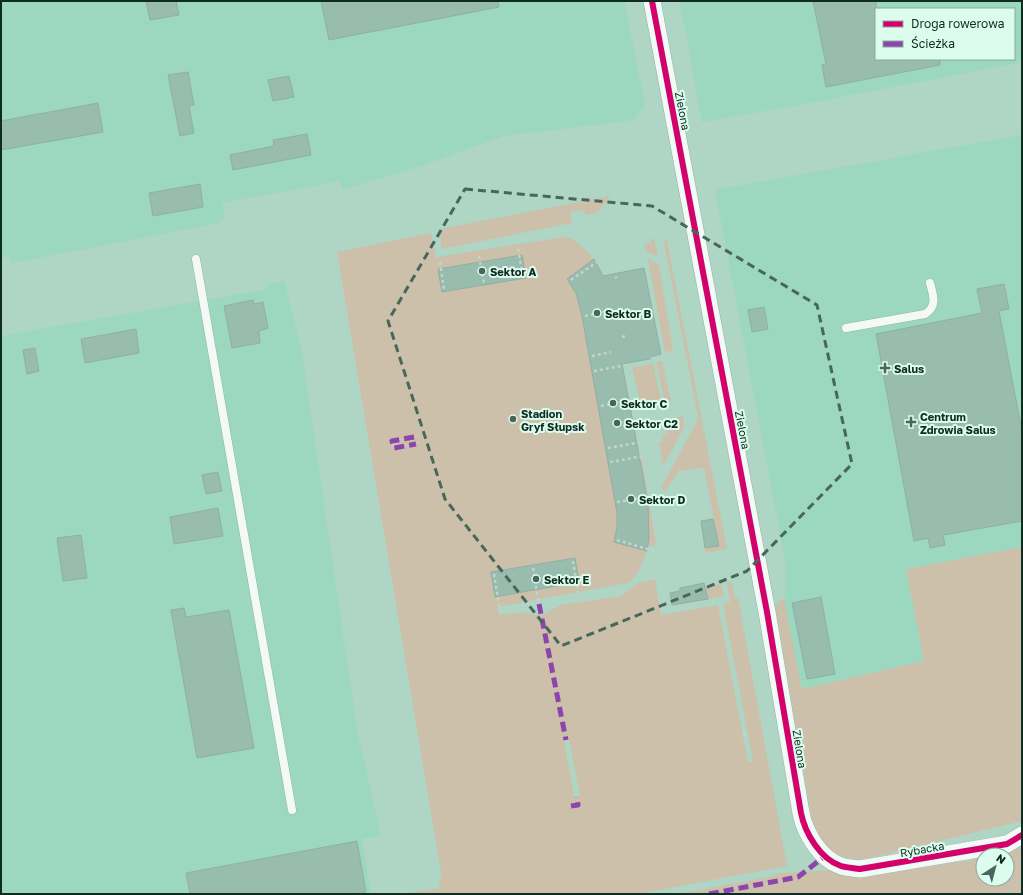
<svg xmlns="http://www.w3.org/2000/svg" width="1023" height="895" font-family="'Golos Text',sans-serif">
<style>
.built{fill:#9cd7bf;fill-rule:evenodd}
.green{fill:#ccc0ab;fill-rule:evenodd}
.building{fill:#98bcae;stroke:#91afa3}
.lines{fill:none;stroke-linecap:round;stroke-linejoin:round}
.lane-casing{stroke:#95b2a7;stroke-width:9}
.street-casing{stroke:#95b2a7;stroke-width:18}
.path{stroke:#c6d2cd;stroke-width:2.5;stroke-dasharray:3 3;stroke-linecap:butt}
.lane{stroke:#f3f9f6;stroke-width:8}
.street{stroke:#f3f9f6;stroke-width:17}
.quiet{stroke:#8e44ad;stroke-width:5;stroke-dasharray:10 5;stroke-linecap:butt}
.cycleway-casing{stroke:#dcfdee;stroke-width:8}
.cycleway{stroke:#d6006c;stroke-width:6}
.marked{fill:none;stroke:#48675b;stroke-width:3;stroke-dasharray:8 5;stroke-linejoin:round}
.poi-dot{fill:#48675b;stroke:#dcfdee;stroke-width:1.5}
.labels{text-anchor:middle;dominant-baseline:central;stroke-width:4;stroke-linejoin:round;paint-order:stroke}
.street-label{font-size:11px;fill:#102c22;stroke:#dcfdee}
.poi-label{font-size:11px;font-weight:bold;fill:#102c22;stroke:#dcfdee;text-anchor:start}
</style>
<rect width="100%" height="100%" fill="#afd5c5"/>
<path class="built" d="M1 1H624L645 105 634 120 504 136 418 167 342 190 340 181 222 203 225 219 219 220 220 223 11 263 10 256 1 258Z
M680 1H1022V62L800 105 702 122ZM876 9H1014V59H876Z
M1022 135V547L906 569 924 661 802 689 785 604 786 564 715 190Z
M284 281 301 348 357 730 381 837 362 838 371 894H1V336L268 289 267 284Z"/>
<path class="green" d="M611 196 597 213 586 215 584 210 570 212 572 223 442 249 439 232 445 228Z
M431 233 436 257 564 237 572 239 586 250 599 266 604 277 611 306 639 454 640 460H642L656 542 653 546H647C645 560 639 574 628 583L497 607 499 615 521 612 536 615 545 613 561 605 621 596 638 583 655 579 661 615 718 605 748 763 753 761 723 604 730 602 727 583 732 582 735 598H738L787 866 638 894H403L440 888 439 879 442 878 337 252ZM569 740 580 796 574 797 564 741Z
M666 236 727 549 705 553V548L719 546 704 468 679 471 665 491 661 488 696 423 698 416 664 243Z
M654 238 658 257 646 251 644 244 652 242 651 239Z
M648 259 659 265 673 351 665 352Z
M662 361 671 402 665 403 656 362Z
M653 364 661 400 641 405 632 367Z
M683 416 684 427 663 467 659 442 663 441 662 435 667 434 666 430 671 429V424L676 423V418Z
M1022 547V821L865 859C837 859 830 852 814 831L775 606 785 597V604L802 689 924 661 906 569Z
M721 584 724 596 708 599 705 586Z
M1022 829V894H678L768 877 779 873 972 861ZM983 855H1007V879H983Z"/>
<path class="building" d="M146 1H176L179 15 150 20Z
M321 1H498L499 7 329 40Z
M813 1H876V59H940V65L826 87 822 65 826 64Z
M188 72 194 105 189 106 194 133 180 136 168 75Z
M289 76 294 97 273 101 268 80Z
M98 103 103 132 1 150V121Z
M307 134 311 155 233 170 230 155 274 146 273 140Z
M200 184 203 207 153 216 149 193Z
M522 255 526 278 442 292 438 269Z
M594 259 603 276 644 268 661 354 650 357V359L622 364 648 503 649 538 647 551 614 542 617 527V513L582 316 576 293 567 279Z
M1004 284 1009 309 999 311 1022 431V521L943 535 945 545 930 548 928 538 914 541 876 334 982 313 977 289Z
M253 300 254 304 263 302 268 328 259 331 260 343 232 348 224 306Z
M764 307 768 329 752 332 748 310Z
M136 329 139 353 85 363 81 339Z
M35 348 39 371 27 374 23 350Z
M218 472 222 491 206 494 202 475Z
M218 508 223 536 174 544 170 517Z
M713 519 719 546 705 548 701 521Z
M81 535 87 578 63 581 57 538Z
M575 558 579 582 495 597 491 572Z
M704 583 708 599 672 605 670 593 680 591V588Z
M821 597 835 674 807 679 792 603Z
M184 608 186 617 229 610 254 748 197 758 171 610Z
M357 841 366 892 354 894H190L186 873Z"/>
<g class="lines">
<g class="lane-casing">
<path id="lane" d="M196 259 292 810
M846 328 925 314C938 306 933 295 930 283"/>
</g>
<g class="street-casing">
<path id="street" d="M652 1 767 612 801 813C805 833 820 859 841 866 847 868 854 868 860 869L1007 844 1022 835"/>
</g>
<path class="path" d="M518 249 523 277
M479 256 484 283
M440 262 444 290
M615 278 617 277
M571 280 597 262
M621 310H622
M585 316 604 312
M622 337 626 336
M592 356 611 352
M594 371 627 365
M601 406 619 402
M393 446 396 445
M608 448 642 442
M610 462 644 456
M617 502 637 499
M617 540 654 551
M573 561 579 598
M533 568 539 604
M494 574 500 611
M743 735H746"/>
<use href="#lane" class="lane"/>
<use href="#street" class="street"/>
<path class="quiet" d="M414 437 392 441 394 448 416 444
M539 604 566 740
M571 806 578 805 577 797
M709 894 798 877 825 856"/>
<g class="cycleway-casing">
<path id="cycleway" d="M652 1 767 612 801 813C805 833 820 859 841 866 847 868 854 868 860 869L1007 844 1022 835"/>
</g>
<use href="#cycleway" class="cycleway"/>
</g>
<path class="marked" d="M465 189 652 206 817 305 852 464 747 571 561 646 445 499 388 321Z"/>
<g class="poi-dot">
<circle cx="482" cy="271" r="4"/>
<circle cx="597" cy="313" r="4"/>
<path d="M883 362h4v4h4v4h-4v4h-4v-4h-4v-4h4z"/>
<circle cx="613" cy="403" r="4"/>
<circle cx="513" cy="419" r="4"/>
<path d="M909 416h4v4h4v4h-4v4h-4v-4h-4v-4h4z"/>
<circle cx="617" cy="423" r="4"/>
<circle cx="631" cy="499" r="4"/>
<circle cx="536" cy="579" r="4"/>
</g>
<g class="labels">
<g class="street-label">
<text transform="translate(683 111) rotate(79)">Zielona</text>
<text transform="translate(743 430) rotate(79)">Zielona</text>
<text transform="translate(800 749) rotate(81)">Zielona</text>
<text transform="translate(922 849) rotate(-10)">Rybacka</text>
</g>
<g class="poi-label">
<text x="490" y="271">Sektor A</text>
<text x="605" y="313">Sektor B</text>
<text x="894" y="368">Salus</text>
<text x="621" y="403">Sektor C</text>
<text x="521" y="413">Stadion<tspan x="521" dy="13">Gryf Słupsk</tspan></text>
<text x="920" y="416">Centrum<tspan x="920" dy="13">Zdrowia Salus</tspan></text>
<text x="625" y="423">Sektor C2</text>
<text x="639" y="499">Sektor D</text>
<text x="544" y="579">Sektor E</text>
</g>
</g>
<rect width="1023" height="895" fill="none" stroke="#102c22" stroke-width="4"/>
<rect x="875" y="8" width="140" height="52" fill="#dcfdee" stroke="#8aa99c"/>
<rect x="883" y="21" width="20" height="6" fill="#d6006c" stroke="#8aa99c"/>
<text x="911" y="28" font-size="12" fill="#102c22">Droga rowerowa</text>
<rect x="883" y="41" width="20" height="6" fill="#8e44ad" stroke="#8aa99c"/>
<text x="911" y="48" font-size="12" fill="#102c22">Ścieżka</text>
<g transform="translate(995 867) rotate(36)"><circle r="19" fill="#dcfdee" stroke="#8aa99c"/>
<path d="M0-3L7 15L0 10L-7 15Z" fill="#48675b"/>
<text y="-6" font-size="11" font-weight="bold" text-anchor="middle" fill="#102c22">N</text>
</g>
</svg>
